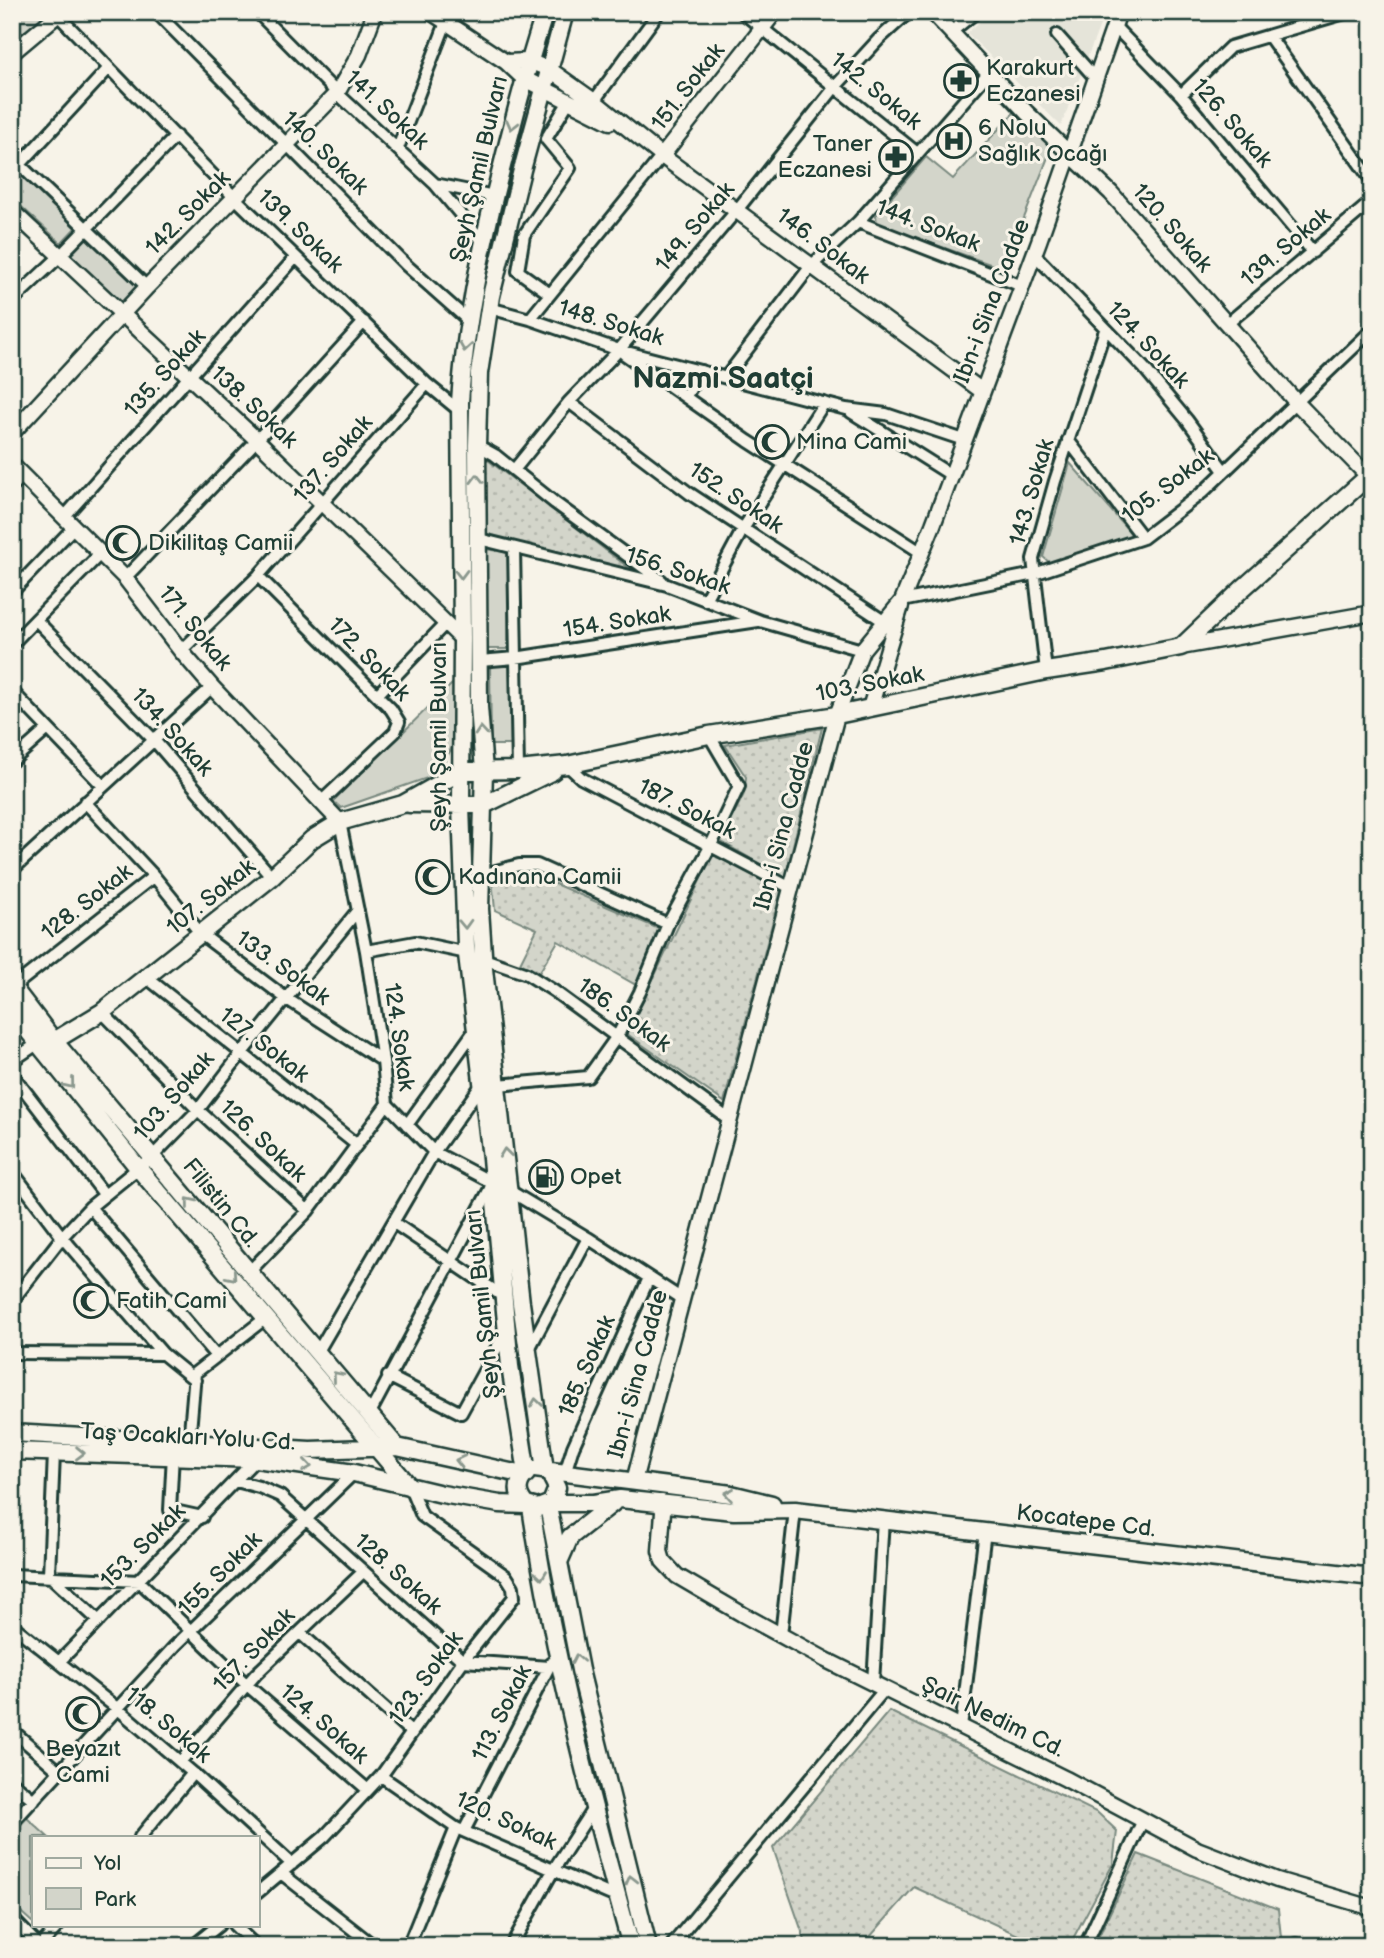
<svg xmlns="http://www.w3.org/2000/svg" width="1384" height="1958" font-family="'Balsamiq Sans',sans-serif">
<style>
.built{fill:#e5e4d9}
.grass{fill:url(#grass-dots);stroke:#79897f;stroke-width:2}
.park{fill:#d3d5ca;stroke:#79897f;stroke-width:2}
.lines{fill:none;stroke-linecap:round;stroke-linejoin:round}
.minor-casing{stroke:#1f3d34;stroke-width:16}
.tertiary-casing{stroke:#1f3d34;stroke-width:19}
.secondary-casing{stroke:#1f3d34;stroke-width:21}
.minor{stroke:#f7f3e8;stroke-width:10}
.tertiary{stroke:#f7f3e8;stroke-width:14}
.secondary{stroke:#f7f3e8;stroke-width:16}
.oneway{stroke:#8b988e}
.labels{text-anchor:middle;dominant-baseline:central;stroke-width:6;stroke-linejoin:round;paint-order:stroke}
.poi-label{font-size:23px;fill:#1f3d34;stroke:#f7f3e8;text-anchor:start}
.street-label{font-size:23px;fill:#1f3d34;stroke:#f7f3e8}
.district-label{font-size:30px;font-weight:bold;fill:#1f3d34;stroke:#f7f3e8}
</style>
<defs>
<pattern id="grass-dots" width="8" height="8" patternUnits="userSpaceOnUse" patternTransform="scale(1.75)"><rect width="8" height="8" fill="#d3d5ca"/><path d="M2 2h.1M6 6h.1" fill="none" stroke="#b5b8ae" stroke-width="1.8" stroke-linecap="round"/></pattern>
</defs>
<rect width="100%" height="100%" fill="#f7f3e8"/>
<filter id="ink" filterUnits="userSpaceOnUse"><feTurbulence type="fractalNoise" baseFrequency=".0143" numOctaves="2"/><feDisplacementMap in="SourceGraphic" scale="14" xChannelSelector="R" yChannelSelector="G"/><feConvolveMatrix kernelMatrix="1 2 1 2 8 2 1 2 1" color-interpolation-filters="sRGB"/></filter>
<g filter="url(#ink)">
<path class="built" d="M991 12H1105L1061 126 967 33Z"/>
<path class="grass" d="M484 457 633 571 483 534Z
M822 728 785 878 720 841 744 794 746 777 725 745Z
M713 853 781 891 724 1102 627 1034Z
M525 871 659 929 636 985 558 941 539 973 520 963 537 929 495 910 492 879Z
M889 1711 1098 1813 1117 1831 1113 1864 1069 1946H1042L914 1887 862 1946H807L773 1848Z
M1138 1854 1278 1909 1282 1946H1094Z"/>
<path class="park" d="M12 12H44L47 16 12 42Z
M1017 109 1052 147 1004 269 877 224 876 215 926 157 953 179Z
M21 173 78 225 61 243 12 198V182Z
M87 236 140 286 123 304 70 255Z
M1070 463 1134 537 1050 563 1043 557Z
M486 549 510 553 508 649H486Z
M490 666H510L511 745H491Z
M455 681 452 747 444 763 433 776 341 808 333 801Z
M27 1818 48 1837H33V1923L12 1904V1834Z"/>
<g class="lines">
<g class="minor-casing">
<path id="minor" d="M55 12 235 198 427 384 461 412
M156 12 406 265 469 321
M257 12 337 93 435 184 484 243
M742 12 917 153
M1114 26 1181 95 1313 252
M951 32 976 12
M1057 35 1096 79
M1269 36 1372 181
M1181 95 1230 47 1348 12
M594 101 659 12
M398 148 450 12
M20 165 147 287
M12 173 109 68
M435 184 494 196
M858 222 1022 286
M1034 254 1144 368 1187 420 1224 471
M550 294 518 271 524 235 570 168 546 139 569 101
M12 301 59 257 176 136
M489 308 530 319 619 350 846 409 886 414 964 440
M530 319 662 156
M1227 324 1372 201
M624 354 748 441 922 553
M726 377 811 266 858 222 989 72
M686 396 701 371
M569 402 689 493 885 622
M851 412 951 475
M1068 440 1143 538
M477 445 495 455 555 503 662 581
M514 470 569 402 619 350 737 210 835 87 879 39 909 12
M12 487 23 476
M65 516 296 257
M479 539 667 585 760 621 862 650
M514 548 518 770
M258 576 391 709 399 722 395 732 321 802
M125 578 257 440 364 322
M12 592 74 527
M705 600 743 529 824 403
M902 601 1034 574 1143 538 1203 492 1372 330
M36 620 153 739 272 877
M12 644 101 553
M181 651 258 576 427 384
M480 661 515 658 758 621
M1046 671 1033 559 1055 481 1105 330
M12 691 103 786
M377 695 445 624
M12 761 48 729
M567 765 581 778 791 888
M85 802 154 876 201 934 287 999 383 1061
M340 822 366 951 415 942 467 953
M12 870 212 687
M481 875 519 865H537L668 924
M366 951 383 1061 387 1104 434 1152 493 1183 369 1415
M484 959 527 974 554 991 730 1120
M146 977 357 1145
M13 987 154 876
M102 1012 198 1110 308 1211
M12 1061 37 1044
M12 1074 104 1194
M497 1085 588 1077 618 1035 640 992 668 924 711 845 739 786 709 735
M407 1125 475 1030
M12 1171 62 1237 163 1354 195 1380
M510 1191 588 1238 682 1299
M90 1207 216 1356
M394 1223 504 1297
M248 1273 308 1211 387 1104
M12 1301 62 1237 90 1207 153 1156 198 1110 241 1054 358 910
M529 1349 588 1238
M12 1353 163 1354
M317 1353 434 1152 482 1084
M388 1376 461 1413 506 1331
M189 1443 195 1373 267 1317
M173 1454 170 1510 202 1517
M565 1473 573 1447 649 1278
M236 1481 259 1487 280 1496 463 1661 549 1667
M12 1575 139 1581 247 1685 368 1790
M49 1575 54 1453
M49 1575 99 1621
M12 1625 118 1709 193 1773 292 1864
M300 1633 412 1733
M781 1635 795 1510
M59 1662 256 1459
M873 1683 883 1519
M961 1727 985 1531
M12 1730 60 1772
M180 1762 256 1674 363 1572
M381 1776 456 1828 618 1898
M12 1782 34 1800
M12 1823 175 1646 354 1473
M464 1831 551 1663
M140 1837 193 1773
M281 1873 374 1946
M257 1893 324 1837 381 1776 463 1661 514 1597 513 1587 506 1576 422 1516 410 1487
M12 1918 39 1946
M234 1925 256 1946
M1296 1944 1297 1946
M40 1946 59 1925
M193 1946 219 1925
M408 1946 456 1828
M511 1946 554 1869 594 1807
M671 1946 885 1689
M1085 1946 1143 1820"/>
</g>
<g class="tertiary-casing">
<path id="tertiary" d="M431 12 506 62 523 78 610 122
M932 12 1027 113 1111 193 1297 403 1368 476
M12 53 61 12
M506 62 528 61 549 69 594 101 662 156 982 391
M662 156 775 12
M12 211 257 440 462 639
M12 433 147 287 337 93 359 55 375 12
M12 465 125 578 181 651 212 687 340 822
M1181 647 1372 613
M870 708 901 606
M634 1481 837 715 862 650 902 601 933 525 1039 241 1119 12
M661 1502 663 1512 660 1551 663 1561 677 1576 742 1614 826 1660 1066 1779 1197 1849 1277 1880 1372 1908"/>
</g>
<g class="secondary-casing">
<path id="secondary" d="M409 804 484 805 553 771
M12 986 54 1041 397 1447
M12 1011 139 1169 410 1487
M37 1044 54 1041 102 1012 272 877 312 839 340 822 403 804 462 771 518 770 567 765 709 735 837 715 1046 671 1106 662 1181 647 1242 589 1372 473
M12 1433 310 1450 397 1447 524 1475
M12 1451 256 1459 354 1473 442 1494 500 1504 526 1505 538 1508 551 1503H594L620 1499 734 1511 795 1510 1372 1577
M535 1469 731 1494 772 1504
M545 1470 521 1303 484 969 480 909 484 771 479 707 477 445 479 373 491 296 522 170 565 12
M549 1472 557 1488 551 1503
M526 1505C516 1494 516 1483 527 1473L510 1366 491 1158 466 946 461 806 462 639 460 402C465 322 482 243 502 166 515 114 528 63 545 12
M548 1506 580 1670 648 1946
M531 1507C553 1656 591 1801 631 1946
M559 1562 570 1537 613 1503"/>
</g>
<use href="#minor" class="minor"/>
<use href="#tertiary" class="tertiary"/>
<use href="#secondary" class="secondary"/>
</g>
<defs><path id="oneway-chevron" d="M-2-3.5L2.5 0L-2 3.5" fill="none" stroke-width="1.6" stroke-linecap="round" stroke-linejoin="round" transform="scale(1.75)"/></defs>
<g class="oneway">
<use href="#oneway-chevron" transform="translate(512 125) rotate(104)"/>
<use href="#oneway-chevron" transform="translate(465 347) rotate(99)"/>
<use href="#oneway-chevron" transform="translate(477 479) rotate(-91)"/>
<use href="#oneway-chevron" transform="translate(461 574) rotate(89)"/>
<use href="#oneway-chevron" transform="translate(481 731) rotate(-95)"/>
<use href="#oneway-chevron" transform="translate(465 924) rotate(88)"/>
<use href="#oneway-chevron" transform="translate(70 1084) rotate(51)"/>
<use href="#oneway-chevron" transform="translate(505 1153) rotate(-97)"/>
<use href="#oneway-chevron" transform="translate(190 1202) rotate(-129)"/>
<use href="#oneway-chevron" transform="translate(232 1276) rotate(49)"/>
<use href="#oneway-chevron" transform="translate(337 1376) rotate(-130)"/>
<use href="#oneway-chevron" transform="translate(536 1403) rotate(-98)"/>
<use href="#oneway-chevron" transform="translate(80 1453) rotate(1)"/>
<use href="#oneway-chevron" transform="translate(460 1461) rotate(-167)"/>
<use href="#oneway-chevron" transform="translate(307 1466) rotate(8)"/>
<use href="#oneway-chevron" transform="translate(729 1494) rotate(-170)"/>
<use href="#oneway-chevron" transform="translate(541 1575) rotate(82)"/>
<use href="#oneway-chevron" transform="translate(577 1659) rotate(-101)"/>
<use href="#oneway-chevron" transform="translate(631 1880) rotate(-104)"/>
</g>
</g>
<defs>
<g id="pharmacy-ring" transform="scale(1.75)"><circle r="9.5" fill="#f7f3e8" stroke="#1f3d34" stroke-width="1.5"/><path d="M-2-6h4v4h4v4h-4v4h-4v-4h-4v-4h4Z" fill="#1f3d34"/></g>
<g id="hospital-ring" transform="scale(1.75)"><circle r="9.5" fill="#f7f3e8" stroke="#1f3d34" stroke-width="1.5"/><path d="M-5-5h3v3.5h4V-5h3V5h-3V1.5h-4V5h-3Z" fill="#1f3d34"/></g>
<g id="mosque-ring" transform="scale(1.75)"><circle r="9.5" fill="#f7f3e8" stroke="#1f3d34" stroke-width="1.5"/><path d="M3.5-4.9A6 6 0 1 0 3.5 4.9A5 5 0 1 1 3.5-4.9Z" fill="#1f3d34"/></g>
<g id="fuel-ring" transform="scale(1.75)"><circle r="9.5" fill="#f7f3e8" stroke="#1f3d34" stroke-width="1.5"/><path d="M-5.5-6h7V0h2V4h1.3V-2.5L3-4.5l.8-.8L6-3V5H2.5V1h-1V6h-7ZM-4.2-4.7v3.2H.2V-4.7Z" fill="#1f3d34"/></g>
</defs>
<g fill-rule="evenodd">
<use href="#pharmacy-ring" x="961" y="81"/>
<use href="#hospital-ring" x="954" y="141"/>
<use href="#pharmacy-ring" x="896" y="157"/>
<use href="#mosque-ring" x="772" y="442"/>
<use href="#mosque-ring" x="123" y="543"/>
<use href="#mosque-ring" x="433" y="877"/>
<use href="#fuel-ring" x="546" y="1177"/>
<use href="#mosque-ring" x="91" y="1301"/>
<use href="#mosque-ring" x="83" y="1714"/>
</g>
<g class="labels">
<g class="poi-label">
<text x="986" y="68">Karakurt<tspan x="986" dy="26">Eczanesi</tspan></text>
<text x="978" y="128">6 Nolu<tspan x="978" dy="26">Sağlık Ocağı</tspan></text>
<text x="872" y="144" text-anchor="end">Taner<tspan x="872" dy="26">Eczanesi</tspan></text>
<text x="796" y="442">Mina Cami</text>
<text x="148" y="543">Dikilitaş Camii</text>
<text x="458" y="877">Kadınana Camii</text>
<text x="570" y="1177">Opet</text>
<text x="116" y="1301">Fatih Cami</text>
<text x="83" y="1749" text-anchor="middle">Beyazıt<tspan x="83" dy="26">Cami</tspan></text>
</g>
<g class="street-label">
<text transform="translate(688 87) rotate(-52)">151. Sokak</text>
<text transform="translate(876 91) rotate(39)">142. Sokak</text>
<text transform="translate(387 110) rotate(43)">141. Sokak</text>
<text transform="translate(1232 123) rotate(49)">126. Sokak</text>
<text transform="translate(325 153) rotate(44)">140. Sokak</text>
<text transform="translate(479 169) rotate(-77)">Şeyh Şamil Bulvarı</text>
<text transform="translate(188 213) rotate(-45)">142. Sokak</text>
<text transform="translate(928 226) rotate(21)">144. Sokak</text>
<text transform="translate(695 227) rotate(-50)">149. Sokak</text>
<text transform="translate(1172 228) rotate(49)">120. Sokak</text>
<text transform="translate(300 231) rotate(44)">139. Sokak</text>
<text transform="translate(823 246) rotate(37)">146. Sokak</text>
<text transform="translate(1286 247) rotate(-40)">139. Sokak</text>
<text transform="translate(992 301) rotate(-69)">Ibn-i Sina Cadde</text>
<text transform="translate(611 323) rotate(17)">148. Sokak</text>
<text transform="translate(1148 345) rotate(47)">124. Sokak</text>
<text transform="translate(165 373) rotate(-48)">135. Sokak</text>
<text transform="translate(254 407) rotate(43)">138. Sokak</text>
<text transform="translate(333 459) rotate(-49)">137. Sokak</text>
<text transform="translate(1168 486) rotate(-37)">105. Sokak</text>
<text transform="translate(1032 492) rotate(-74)">143. Sokak</text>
<text transform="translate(736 498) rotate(34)">152. Sokak</text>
<text transform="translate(678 571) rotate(18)">156. Sokak</text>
<text transform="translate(617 622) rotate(-9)">154. Sokak</text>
<text transform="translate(195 628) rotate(51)">171. Sokak</text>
<text transform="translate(369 659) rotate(46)">172. Sokak</text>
<text transform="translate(870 684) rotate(-11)">103. Sokak</text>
<text transform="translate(172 732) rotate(48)">134. Sokak</text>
<text transform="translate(439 737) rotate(-90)">Şeyh Şamil Bulvarı</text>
<text transform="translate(687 809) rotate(27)">187. Sokak</text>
<text transform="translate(784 826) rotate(-75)">Ibn-i Sina Cadde</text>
<text transform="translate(211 897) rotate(-39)">107. Sokak</text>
<text transform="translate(87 902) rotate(-38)">128. Sokak</text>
<text transform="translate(283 968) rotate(36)">133. Sokak</text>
<text transform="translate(624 1015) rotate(36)">186. Sokak</text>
<text transform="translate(399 1037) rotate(82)">124. Sokak</text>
<text transform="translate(264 1045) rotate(38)">127. Sokak</text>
<text transform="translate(174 1096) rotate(-49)">103. Sokak</text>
<text transform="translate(263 1141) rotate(43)">126. Sokak</text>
<text transform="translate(221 1203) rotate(51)">Filistin Cd.</text>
<text transform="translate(483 1304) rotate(-96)">Şeyh Şamil Bulvarı</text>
<text transform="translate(587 1366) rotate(-66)">185. Sokak</text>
<text transform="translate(638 1374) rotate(-75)">Ibn-i Sina Cadde</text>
<text transform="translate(188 1437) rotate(3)">Taş Ocakları Yolu Cd.</text>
<text transform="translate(1086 1521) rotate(7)">Kocatepe Cd.</text>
<text transform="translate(143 1546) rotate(-45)">153. Sokak</text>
<text transform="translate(220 1574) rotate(-45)">155. Sokak</text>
<text transform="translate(398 1574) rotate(42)">128. Sokak</text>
<text transform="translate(254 1650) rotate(-46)">157. Sokak</text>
<text transform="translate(426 1678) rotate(-54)">123. Sokak</text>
<text transform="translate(502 1713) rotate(-63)">113. Sokak</text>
<text transform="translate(993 1717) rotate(26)">Şair Nedim Cd.</text>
<text transform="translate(324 1724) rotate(41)">124. Sokak</text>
<text transform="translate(168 1725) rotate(40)">118. Sokak</text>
<text transform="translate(506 1821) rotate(25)">120. Sokak</text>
</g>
<g class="district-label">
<text x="723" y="379">Nazmi Saatçi</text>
</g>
</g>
<rect width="1384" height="1958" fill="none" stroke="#f7f3e8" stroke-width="42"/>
<rect x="21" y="21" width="1342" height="1916" fill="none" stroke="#1f3d34" stroke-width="2.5" filter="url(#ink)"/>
<rect x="32" y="1836" width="228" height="91" fill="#f7f3e8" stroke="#a1aaa0" stroke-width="2"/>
<rect x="46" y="1858" width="35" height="10" fill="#f7f3e8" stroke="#a1aaa0" stroke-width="2"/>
<text x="94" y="1870" font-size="21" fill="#1f3d34">Yol</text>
<rect x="46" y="1888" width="35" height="21" fill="#d3d5ca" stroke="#a1aaa0" stroke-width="2"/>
<text x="94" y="1906" font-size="21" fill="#1f3d34">Park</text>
</svg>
